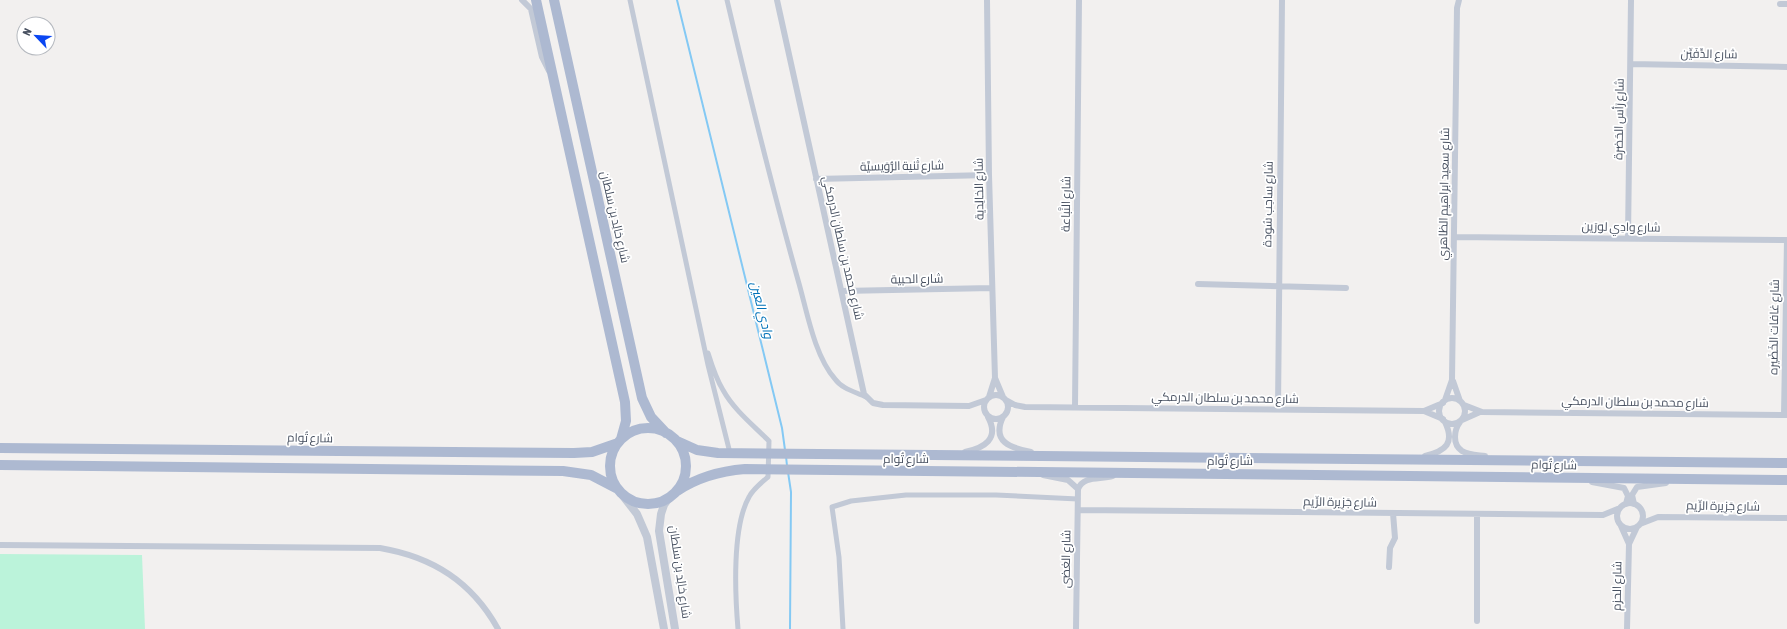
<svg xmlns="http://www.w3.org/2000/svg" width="1787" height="629" font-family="'Asap Condensed',Cairo,sans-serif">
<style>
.green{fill:#bbf3da}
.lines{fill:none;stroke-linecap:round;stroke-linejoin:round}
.stream{stroke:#84c9f4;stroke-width:2}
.pedestrian{stroke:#c2c9d6;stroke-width:5}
.minor{stroke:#c2c9d6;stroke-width:6}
.tertiary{stroke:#c2c9d6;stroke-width:8}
.primary{stroke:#adb9d1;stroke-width:10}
.labels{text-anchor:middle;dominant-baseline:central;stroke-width:3.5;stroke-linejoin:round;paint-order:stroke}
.street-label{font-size:12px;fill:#464f5f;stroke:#fff}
.water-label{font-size:13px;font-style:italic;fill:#0071b8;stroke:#fff}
</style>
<rect width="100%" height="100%" fill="#f2f0ef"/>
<path class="green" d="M0 554 142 555 145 629H0Z"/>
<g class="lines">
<path class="stream" d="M677 0 782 428 785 450
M786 456 787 466
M788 472 791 492 790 629"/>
<path class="pedestrian" d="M630 0 708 365 730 453
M727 0C749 94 772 187 798 280 807 311 814 355 835 379 842 389 856 392 866 397
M708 353C712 366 716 379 723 390 734 410 753 425 769 441L768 477C762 482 753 489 749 497 732 527 735 594 738 629
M843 629 839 557 832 507 851 501 906 495H996L1078 499"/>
<path class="minor" d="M522 0 531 9 542 57 549 71
M777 0 864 394 873 403 883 405 969 406 986 400
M987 0 989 175 995 378 989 397
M1780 4H1787
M1631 64 1787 67
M816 179 989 175
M1454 237 1787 240
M1628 238 1631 0
M1198 284 1346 288
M842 291 992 288
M995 378 1003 397
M1453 381 1460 401
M984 407a12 12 0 1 1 24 0a12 12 0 1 1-24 0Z
M1439 411a13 13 0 1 1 26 0a13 13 0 1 1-26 0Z
M1006 400 1015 405 1025 407 1424 411 1443 419
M1445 400 1452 380 1457 8 1459 0
M1464 405 1482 412 1787 415
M1075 407 1079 0
M1278 409 1282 0
M1424 411 1443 403
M1784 415 1787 240
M1003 417C991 442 1011 448 1031 452
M1462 420 1480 412
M1460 422C1454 430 1452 444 1462 451 1468 455 1478 455 1485 456
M965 452C984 448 1000 439 988 417
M1425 456C1446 451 1455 443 1445 422
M1043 475 1068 480 1078 489
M1592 482 1624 488 1628 496 1626 504
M1617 516a13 13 0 1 1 26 0a13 13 0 1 1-26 0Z
M1634 504 1632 495 1637 487 1666 483
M1078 510 1603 515 1620 508
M1477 514V621
M1640 524 1658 517 1787 518
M1621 526 1629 544
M0 545 380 548C433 557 472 582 498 629
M1389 567 1390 548 1395 538 1393 513
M1076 629 1078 489C1084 475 1100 480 1113 476
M1627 629 1629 544 1637 527"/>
<path class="tertiary" d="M623 496 637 514 647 537 664 629
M669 498 664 505 661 514 659 531 675 629"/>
<path class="primary" d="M536 0 625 402 626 421 621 439
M554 0 642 398 651 417 666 433
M610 466a38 38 0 1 1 76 0a38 38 0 1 1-76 0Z
M677 441 697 450 718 453 1787 463
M0 448 574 453 592 452 618 443
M0 465 563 471 591 475 616 488
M677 491C698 477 720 471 745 469L1787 480"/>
</g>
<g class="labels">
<g class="street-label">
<text transform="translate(1709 54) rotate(1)">شارع الدِّفَيِّن</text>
<text transform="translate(1619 119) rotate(-89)">شارع رَأس الحَضرة</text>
<text transform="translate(902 166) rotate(-1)">شارع ثَنية الرُّوَيسيَّة</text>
<text transform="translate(979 189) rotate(-91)">شارع الخالِدية</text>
<text transform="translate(1444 194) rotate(-89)">شارع سعيد ابراهيم الظاهري</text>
<text transform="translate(1066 204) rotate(-89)">شارع النَّباعة</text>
<text transform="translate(1268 204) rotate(-89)">شارع ساحِب سُودة</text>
<text transform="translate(615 217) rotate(77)">شارع خالِد بن سلطان</text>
<text transform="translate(1621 227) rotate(1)">شارع وادِي لورَين</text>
<text transform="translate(843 248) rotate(77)">شارع محمد بن سلطان الدرمكي</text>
<text transform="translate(917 279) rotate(-1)">شارع الحبية</text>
<text transform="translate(1774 327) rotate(-89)">شارع غافات الخَضَيره</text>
<text transform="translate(1225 398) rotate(1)">شارع محمد بن سلطان الدرمكي</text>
<text transform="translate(1635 402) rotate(1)">شارع محمد بن سلطان الدرمكي</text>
<text transform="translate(310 438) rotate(1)">شارع تُوام</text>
<text x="906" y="459">شارع تُوام</text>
<text x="1230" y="461">شارع تُوام</text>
<text transform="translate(1554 465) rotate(1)">شارع تُوام</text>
<text transform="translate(1340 502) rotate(1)">شارع جَزِيرة الرِّيم</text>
<text transform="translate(1723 506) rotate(1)">شارع جَزِيرة الرِّيم</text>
<text transform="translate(1066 559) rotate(-89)">شارع الغضى</text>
<text transform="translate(680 572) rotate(82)">شارع خالِد بن سلطان</text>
<text transform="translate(1617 586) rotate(-89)">شارع الحزم</text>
</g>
<g class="water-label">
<text transform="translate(762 310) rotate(76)">وادي العين</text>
</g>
</g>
<g transform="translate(36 36) rotate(295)"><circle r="19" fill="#ffffff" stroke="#b5b9bf"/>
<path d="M0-3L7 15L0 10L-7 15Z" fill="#0a46f2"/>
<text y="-6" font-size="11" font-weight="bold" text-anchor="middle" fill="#464f5f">N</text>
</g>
</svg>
